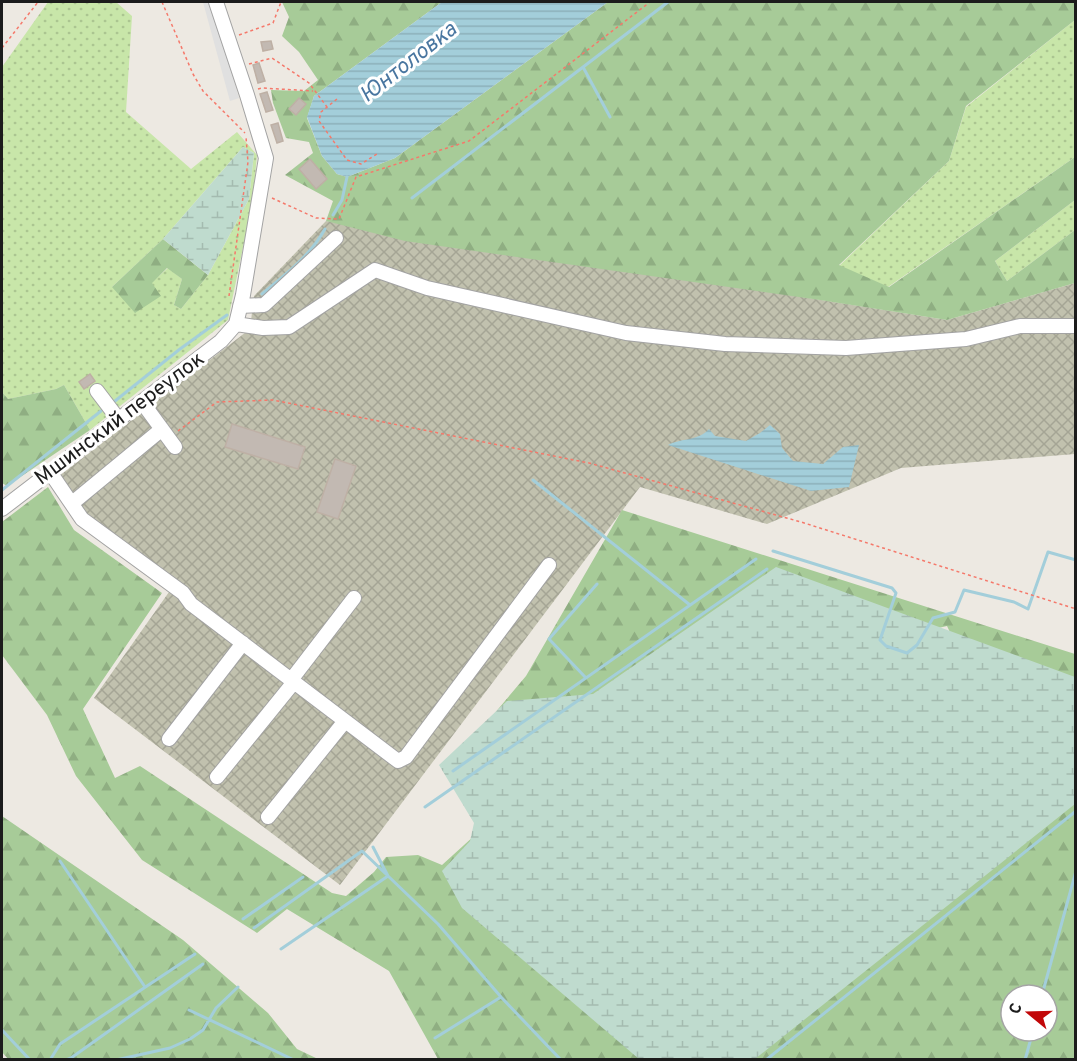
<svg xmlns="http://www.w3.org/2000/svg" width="1077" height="1061" font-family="Overpass,sans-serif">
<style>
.construction{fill:url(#construction-cross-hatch)}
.grass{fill:url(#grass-dots);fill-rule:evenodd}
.forest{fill:url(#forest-firs);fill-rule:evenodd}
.wetland{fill:url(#wetland-marsh)}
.parking{fill:#e0e0e0}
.water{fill:url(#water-rules)}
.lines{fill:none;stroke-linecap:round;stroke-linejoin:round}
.stream{stroke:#a3ceda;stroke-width:3}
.building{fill:#c2b9b2;stroke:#beb0a5;stroke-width:1.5}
.minor-casing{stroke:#a3a3a3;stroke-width:16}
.path{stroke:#f5796b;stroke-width:1.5;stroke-dasharray:3 3;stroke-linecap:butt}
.minor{stroke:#fff;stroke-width:14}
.labels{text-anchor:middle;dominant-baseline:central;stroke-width:6;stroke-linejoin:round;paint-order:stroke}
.street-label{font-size:21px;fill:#1c1c1c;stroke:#fff}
.water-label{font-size:22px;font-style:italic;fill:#4976a0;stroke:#fff}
</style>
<defs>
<pattern id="construction-cross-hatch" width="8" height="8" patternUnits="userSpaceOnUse" patternTransform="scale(1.5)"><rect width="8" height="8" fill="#c1c1ae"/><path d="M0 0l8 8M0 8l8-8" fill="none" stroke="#a5a595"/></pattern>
<pattern id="grass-dots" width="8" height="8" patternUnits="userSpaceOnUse" patternTransform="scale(1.5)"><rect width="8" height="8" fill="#c8e6a9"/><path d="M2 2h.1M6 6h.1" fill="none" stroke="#abc591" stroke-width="1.8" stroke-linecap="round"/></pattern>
<pattern id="forest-firs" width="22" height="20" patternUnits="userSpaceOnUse" patternTransform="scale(1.5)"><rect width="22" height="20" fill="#a7cb98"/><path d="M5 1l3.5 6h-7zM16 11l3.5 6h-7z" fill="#8fae82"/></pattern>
<pattern id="wetland-marsh" width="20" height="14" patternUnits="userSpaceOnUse" patternTransform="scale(1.5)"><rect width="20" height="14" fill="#bfdbce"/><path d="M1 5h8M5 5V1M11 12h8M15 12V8" fill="none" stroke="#a4bbb0"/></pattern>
<pattern id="water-rules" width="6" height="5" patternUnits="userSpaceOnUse" patternTransform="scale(1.5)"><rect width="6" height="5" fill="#a3ceda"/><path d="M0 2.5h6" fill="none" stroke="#8cb0ba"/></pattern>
</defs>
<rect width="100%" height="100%" fill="#ede9e2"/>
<path class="construction" d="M326 221 947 320 1075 283V454L901 468 767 524 640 487 340 885 94 698 169 592 79 526 50 483 250 329 254 296Z"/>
<path class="grass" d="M48 2H116L132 16 126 112 191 169 237 132 257 155 253 199 228 320 90 430 64 385 56 389 8 399 2 392V67ZM243 147 254 153 249 199 208 275 181 309 174 305 182 279 168 268 151 283 112 287 163 239Z
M1075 20V157L888 287 839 266 949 161 966 107Z
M1075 200V230L1007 281 995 261Z"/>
<path class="forest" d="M282 2H442L314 96 307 118 322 156 337 174 347 177 395 158 608 2H1075V20L966 106 949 161 839 265 889 287 1075 157V200L995 261 1007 281 1075 230V283L947 320 820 300 405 241 326 221 333 201 285 175 313 153 309 142 286 138 273 103 271 90 304 91 318 80 299 52 282 36 289 17Z
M163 239 208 275 181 309 174 305 182 279 167 268 152 283 161 296 135 313 112 287Z
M64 385 90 430 7 486 2 483V392L8 399 56 389Z
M48 487 74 530 162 593 83 709 115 778 140 766 332 893 346 896 374 872 386 857 418 855 442 865 485 826 451 765 526 676 622 510 1075 654V1059H438L389 971 287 909 257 933 142 860 76 776 47 715 2 655V522ZM947 626 957 647 887 640ZM1011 995H1047V1031H1011Z
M2 816 183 940 268 1013 297 1049 318 1059H8L2 1052Z"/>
<path class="wetland" d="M243 147 254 153 249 199 208 275 163 239Z
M776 567 1075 677V804L755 1059H639L462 908 442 871 470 841 474 823 439 765 507 701 593 694Z"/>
<path class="parking" d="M203 2H212L239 98 230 101Z"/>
<path class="water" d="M442 2H608L395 158 347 177 337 174 322 156 307 117 314 96Z
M770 425 780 434 782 448 793 461 823 464 843 447 859 445 849 487 811 491 668 445C681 438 699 441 709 429L715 436 746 441 760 433Z"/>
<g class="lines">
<path class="stream" d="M583 67 610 117
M412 198 668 2
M333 215 342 200 347 177
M262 294C285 275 310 256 325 229
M115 401 180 349 227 315
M533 480 690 605
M2 490 101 411
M773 551 892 588 896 593 880 640 886 646 907 653 917 645 933 618 955 612 964 590 1014 602 1028 609 1048 552 1076 560
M586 678 549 639 597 584
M453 771 756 559
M425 807 767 569
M60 861 145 987
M243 919 303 877
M254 928 362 851 438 924 501 997 561 1060
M281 949 388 876 373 847
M1042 995 1076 871
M189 1010 294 1060
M2 1030 30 1060
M435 1038 501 997
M50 1060 60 1044 195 954
M66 1060 71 1058 203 964
M116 1060 170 1048 190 1039 203 1030 216 1008 238 987
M766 1060 1076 811
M1025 1060 1033 1031"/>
</g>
<path class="building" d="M271 41 273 49 263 51 261 42Z
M259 63 265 81 258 83 253 65Z
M267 92 273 110 266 112 260 94Z
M299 98 306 104 296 115 289 109Z
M278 123 283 141 277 143 271 125Z
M310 159 327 179 316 189 299 169Z
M90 374 95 381 84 389 79 382Z
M232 424 305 447 298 469 225 447Z
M335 459 356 466 338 519 317 512Z"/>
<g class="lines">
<g class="minor-casing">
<path id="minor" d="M240 306 264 305 336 238
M236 324 263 328 289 327 375 270 427 288 626 333 725 344 846 348 966 339 1020 326H1076
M97 391 119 420
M142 402 175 447
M50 472 82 519 183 593 191 604 398 761 406 757 549 565
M76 500 162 429
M2 509 221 341 236 324 243 295 266 158 247 95 216 2
M291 680 354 598
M169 739 243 643
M217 777 294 682
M268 817 345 721"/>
</g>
<path class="path" d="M162 2 193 74 203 91 245 133
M239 35 273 23 281 2
M2 48 38 2
M249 64 272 58 309 83 327 107
M258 89 262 88 313 91
M337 99 321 112 319 121 347 160 361 164 377 154
M272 198 316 218 339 219 356 177 469 141 650 2
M229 296 248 162 246 137
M178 431 217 402 273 400 589 463 801 522 1076 609"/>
<use href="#minor" class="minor"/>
</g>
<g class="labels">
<g class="street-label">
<text transform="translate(120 419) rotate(-37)">Мшинский переулок</text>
</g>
<g class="water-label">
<text transform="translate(409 63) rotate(-38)">Юнтоловка</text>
</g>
</g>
<rect width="1077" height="1061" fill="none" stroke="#1c1c1c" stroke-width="6"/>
<g transform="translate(1029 1013) rotate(289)"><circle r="28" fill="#ffffff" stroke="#a4a4a4" stroke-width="1.5"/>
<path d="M0-4.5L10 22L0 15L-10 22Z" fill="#c20708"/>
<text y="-9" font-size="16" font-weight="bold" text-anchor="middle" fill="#1c1c1c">С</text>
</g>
</svg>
